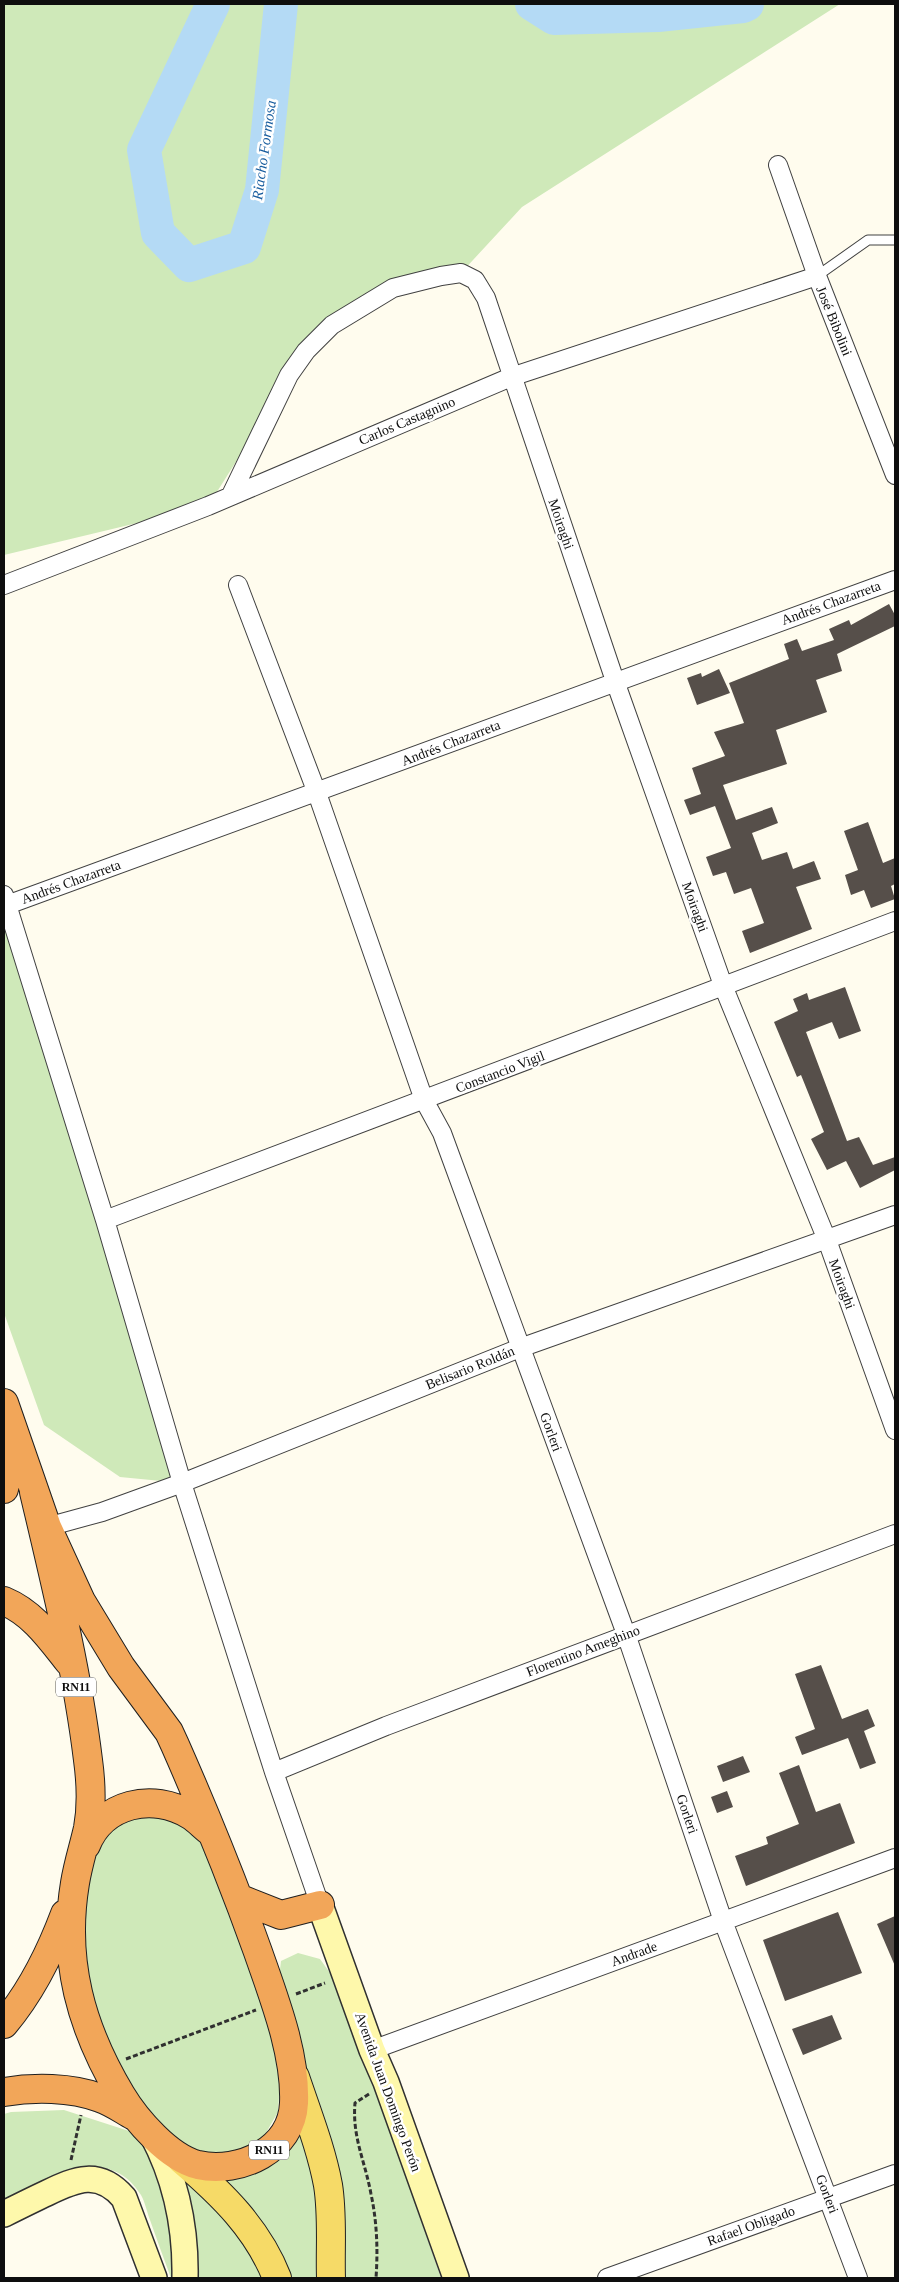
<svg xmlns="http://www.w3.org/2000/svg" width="899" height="2282" font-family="Georgia,serif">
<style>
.green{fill:#cfe9b9}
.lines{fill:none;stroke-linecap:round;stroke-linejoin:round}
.river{stroke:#b4daf5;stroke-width:34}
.building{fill:#564f4a}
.lane-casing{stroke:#414141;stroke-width:11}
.street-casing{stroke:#414141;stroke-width:20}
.secondary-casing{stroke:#303030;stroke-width:28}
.primary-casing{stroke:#1f1f1f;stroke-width:30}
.highway-casing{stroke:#1f1f1f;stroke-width:30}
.path{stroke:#303030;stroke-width:3;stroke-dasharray:5 2.5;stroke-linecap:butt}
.lane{stroke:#fff;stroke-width:9}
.street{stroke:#fff;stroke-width:18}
.secondary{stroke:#fef8ab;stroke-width:25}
.primary{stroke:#f6da67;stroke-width:28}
.highway{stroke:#f2a659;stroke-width:28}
.labels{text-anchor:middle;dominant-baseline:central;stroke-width:5;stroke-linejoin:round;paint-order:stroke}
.shield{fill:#fff;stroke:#565656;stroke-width:1}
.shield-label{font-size:12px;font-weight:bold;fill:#0e0e0e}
.street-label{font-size:14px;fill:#0e0e0e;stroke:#fff}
.water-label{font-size:15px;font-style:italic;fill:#185d9e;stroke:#fff}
</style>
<rect width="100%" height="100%" fill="#fffcee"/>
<path class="green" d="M4 4H840L522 207 461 273 393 288 306 351 208 506 4 555Z
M4 895 182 1483 120 1477 44 1425 4 1313Z
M151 1813 175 1822 200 1838 236 1921 281 2067 278 2112 263 2138 229 2156 194 2150 154 2122 123 2082 84 1977 81 1923 89 1871 106 1834 124 1820Z
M298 1953 320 1959 340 1987 441 2278H190L182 2161 200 2167 283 2137 278 1987 281 1961Z
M64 2110 132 2132 149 2147 173 2184 183 2278H171C164 2259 157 2240 150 2220 147 2212 145 2202 141 2195 107 2140 46 2180 4 2200V2114L11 2112Z"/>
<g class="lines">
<path class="river" d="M213 4 144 150 158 233 189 265 244 247 262 190 281 4
M532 4 554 18 658 15 743 6 747 4"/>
</g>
<path class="building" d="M889 604 895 615V626L837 654 842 671 816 680 827 712 776 730 787 764 723 785 736 820 772 807 778 823 752 833 762 860 787 852 793 869 814 861 821 879 796 887 812 929 750 953 742 931 764 923 751 888 734 894 726 872 713 876 706 857 731 848 715 806 690 815 684 800 701 794 692 768 725 756 714 732 744 723 729 683 789 659 784 644 797 639 802 651 834 640 829 629 849 620 851 625Z
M719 669 730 693 697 705 687 678 701 673 702 677Z
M868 822 883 863 895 858V884L891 886 895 899 871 908 864 890 851 895 845 875 858 870 844 831Z
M845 987 861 1031 839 1039 832 1022 806 1032 847 1141 859 1137 873 1165 895 1157V1170L860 1188 846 1161 827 1170 811 1139 824 1132 801 1075 797 1077 774 1022 798 1011 793 999 807 993 809 1000Z
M821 1665 842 1719 868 1709 875 1726 864 1731 876 1763 860 1769 848 1738 802 1755 795 1737 815 1729 795 1674Z
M743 1756 750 1772 723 1782 717 1766Z
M799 1765 816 1812 840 1803 855 1843 746 1886 735 1856 768 1844 766 1837 799 1824 779 1773Z
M727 1791 733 1807 717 1813 711 1797Z
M838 1912 862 1973 785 2001 763 1940Z
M895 1916V1966L877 1924Z
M832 2015 842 2039 803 2055 792 2029Z"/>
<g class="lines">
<g class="lane-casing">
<path id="lane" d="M817 276 868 240H895"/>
</g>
<g class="street-casing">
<path id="street" d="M778 165 817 276 895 475
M231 495 289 375 306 351 332 325 393 288 441 276 461 273 475 280 486 298 615 681 724 988 827 1240 895 1430
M4 585 208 506 511 377 817 276
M238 585 317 793 424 1100 442 1133 626 1634 723 1921 858 2278
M4 895 105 1220 182 1483 274 1772 320 1905
M7 905 895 580
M105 1220 895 921
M47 1527 102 1512 182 1483 520 1348 895 1215
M274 1772 386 1726 895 1534
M372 2050 895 1858
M607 2278 895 2174"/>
</g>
<g class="secondary-casing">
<path id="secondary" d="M320 1905 372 2050 386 2082 456 2278
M152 2134C176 2179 186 2228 185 2278
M4 2214C18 2207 32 2200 47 2193 76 2179 99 2169 124 2198L154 2278"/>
</g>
<g class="primary-casing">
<path id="primary" d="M295 2077C307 2113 321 2148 328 2185 333 2216 330 2247 331 2278
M182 2160C222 2194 258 2229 277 2278"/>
</g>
<g class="highway-casing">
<path id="highway" d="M4 1403 47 1527 81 1601 121 1667 169 1732 175 1745C205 1813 233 1882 258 1952 274 1998 296 2054 294 2103 292 2150 240 2174 198 2165 169 2158 136 2120 121 2095 81 2028 62 1961 75 1883 78 1864 84 1846 88 1828 92 1806 91 1782 88 1760 77 1670 55 1581 34 1492
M4 1489 11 1455 8 1439
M4 1601C33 1613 50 1638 69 1662
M86 1845C103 1803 153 1792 190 1815 197 1819 204 1827 211 1832
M238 1898 281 1915 320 1905
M4 2024C31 1992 50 1954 65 1914
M4 2092C33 2087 71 2087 100 2098 112 2102 123 2110 134 2116"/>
</g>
<path class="path" d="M296 1994 325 1983
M126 2059 256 2010
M369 2094 355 2103C352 2137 365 2161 371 2194 377 2222 378 2250 376 2278
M71 2160 81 2115"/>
<use href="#lane" class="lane"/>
<use href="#street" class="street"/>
<use href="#secondary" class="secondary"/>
<use href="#primary" class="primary"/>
<use href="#highway" class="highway"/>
</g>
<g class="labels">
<g class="shield">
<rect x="56" y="1677.5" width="40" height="19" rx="4"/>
<rect x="249" y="2140.5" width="40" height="19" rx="4"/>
</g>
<g class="shield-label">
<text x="76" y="1687">RN11</text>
<text x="269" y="2150">RN11</text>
</g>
<g class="street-label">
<text transform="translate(834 321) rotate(68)">José Bibolini</text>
<text transform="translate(407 421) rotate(-23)">Carlos Castagnino</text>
<text transform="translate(561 524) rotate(71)">Moiraghi</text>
<text transform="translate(831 603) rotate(-20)">Andrés Chazarreta</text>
<text transform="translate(451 743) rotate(-21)">Andrés Chazarreta</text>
<text transform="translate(71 882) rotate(-20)">Andrés Chazarreta</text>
<text transform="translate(695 907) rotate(70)">Moiraghi</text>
<text transform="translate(500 1072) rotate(-21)">Constancio Vigil</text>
<text transform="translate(842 1284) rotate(70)">Moiraghi</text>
<text transform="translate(470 1368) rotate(-22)">Belisario Roldán</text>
<text transform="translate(551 1432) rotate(70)">Gorleri</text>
<text transform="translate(583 1651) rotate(-21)">Florentino Ameghino</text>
<text transform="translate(687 1814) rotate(71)">Gorleri</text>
<text transform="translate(634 1954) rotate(-20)">Andrade</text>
<text transform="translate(388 2092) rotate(70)">Avenida Juan Domingo Perón</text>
<text transform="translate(827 2194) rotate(69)">Gorleri</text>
<text transform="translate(751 2226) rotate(-20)">Rafael Obligado</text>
</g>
<g class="water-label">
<text transform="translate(264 150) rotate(-82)">Riacho Formosa</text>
</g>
</g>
<rect width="899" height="2282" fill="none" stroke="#0e0e0e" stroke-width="10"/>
</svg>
